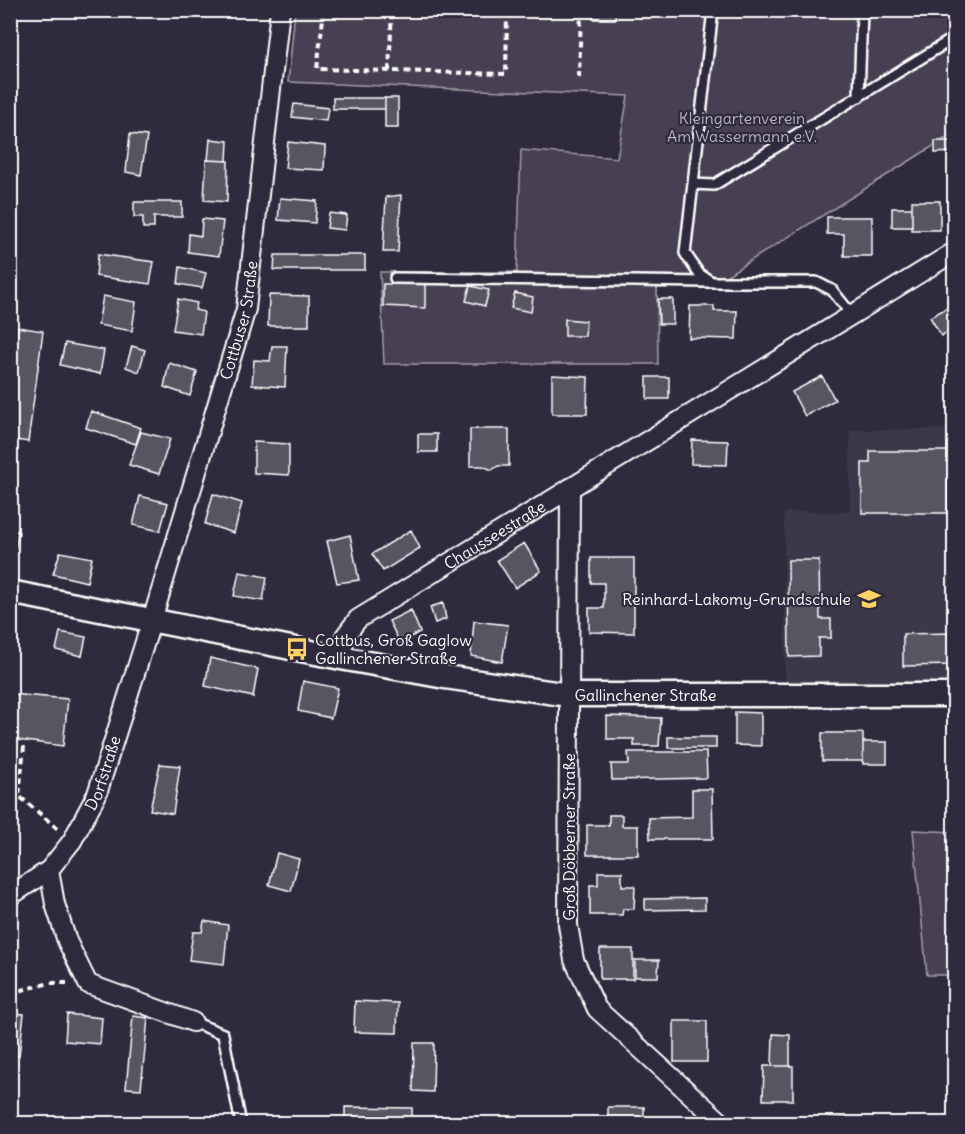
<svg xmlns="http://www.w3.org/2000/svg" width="965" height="1134" font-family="Delius,sans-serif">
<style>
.built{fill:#3c3749}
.green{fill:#464152;stroke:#a2a0a8;stroke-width:1.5}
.building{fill:#595564;stroke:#fff;stroke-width:1.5}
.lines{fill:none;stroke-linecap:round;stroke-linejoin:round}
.service-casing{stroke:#fff;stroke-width:14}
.minor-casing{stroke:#fff;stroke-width:22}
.tertiary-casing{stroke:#fff;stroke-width:27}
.path{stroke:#fff;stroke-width:4;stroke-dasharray:6 4.5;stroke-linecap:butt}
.service{stroke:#2f2a3d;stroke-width:9}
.minor{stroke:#2f2a3d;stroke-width:18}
.tertiary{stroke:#2f2a3d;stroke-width:22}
.labels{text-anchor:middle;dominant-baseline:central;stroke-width:4.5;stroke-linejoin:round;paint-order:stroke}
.park-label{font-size:16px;fill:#b5b3ba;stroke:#2f2a3d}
.street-label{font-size:16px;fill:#fff;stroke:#2f2a3d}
.poi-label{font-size:16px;fill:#fff;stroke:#2f2a3d;text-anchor:end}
</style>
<rect width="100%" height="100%" fill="#2f2a3d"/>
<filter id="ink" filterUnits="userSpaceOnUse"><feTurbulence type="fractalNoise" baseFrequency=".0167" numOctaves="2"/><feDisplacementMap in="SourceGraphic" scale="12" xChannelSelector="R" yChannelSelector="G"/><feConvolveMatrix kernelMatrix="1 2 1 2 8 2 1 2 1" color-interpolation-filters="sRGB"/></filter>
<g filter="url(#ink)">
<path class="built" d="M954 429V685L785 686 784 512 850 511V430Z"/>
<path class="green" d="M295 11H954V133L710 286 657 288 658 364H384L380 272H517L521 150 617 158 628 96 288 82Z
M913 830 954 832V975H927Z"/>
<path class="building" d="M593 10H616L615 19H593Z
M333 98H385V109H333Z
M385 98H398V128H385Z
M294 104 328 108 326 121 292 117Z
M130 134 147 136 141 175 126 172Z
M210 139 228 141 227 161 208 160Z
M935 141H954V152L935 153Z
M288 142 325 146 324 170 285 168Z
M206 160 228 161 227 202 204 200Z
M401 195 398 252H383L386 197Z
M280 198 317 201 315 223 278 220Z
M912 201H940V230H912Z
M134 202H182V217H154V228H143V217H134Z
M892 208H912V227H892Z
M329 213 347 215 345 230 327 228Z
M827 217H872V256H844V234H827Z
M202 219 223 221 219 256 188 252 189 234 201 236Z
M98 254 154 262 150 284 96 276Z
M275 255H365V270H274Z
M180 267 206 273 202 288 178 284Z
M383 284H425V308L383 306Z
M470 286 489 290 485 306 466 301Z
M515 293 533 297 531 312 511 308Z
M269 295 309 296V326H268Z
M103 296 136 302 132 331 98 325Z
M178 299 197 303 195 310 204 312 201 334 173 330Z
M658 299H673V324H659Z
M954 304V328L941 336 930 317Z
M690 306H714V311H737L736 339 689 338Z
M565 319 586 321 585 336H565Z
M18 327 43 331 28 442 10 439V387Z
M65 343 104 350 100 374 60 365Z
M132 346 145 350 139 372 126 367Z
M272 346H287L285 387 252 385 254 360 270 361Z
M169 363 197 372 190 396 164 387Z
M552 375 588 377 587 414H552Z
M822 376 835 400 805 416 792 392Z
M647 377H669V399H647Z
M91 411 141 428 136 444 86 428Z
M470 429H509V466H498L492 470 483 466H470Z
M141 432 170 439 159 474 129 465Z
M418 434H437V452H418Z
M692 440 728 441 727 465 691 464Z
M254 442 289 444V475L254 473Z
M870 451H948V513H862V463H870Z
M213 494 242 503 234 533 205 524Z
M140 496 168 503 160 531 133 525Z
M10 529 19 532 11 567H10Z
M411 530 420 548 383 571 372 554Z
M350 535 359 580 337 583 327 541Z
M524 543 541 571 515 588 497 560Z
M60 552 92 558 87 582 53 574Z
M591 558H634V633L589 632V608H604V583H591Z
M788 560H819L820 619H831V638H819V656L789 657Z
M239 572 267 577 263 601 234 596Z
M443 603 446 619 435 623 430 607Z
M411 610 420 632 400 643 389 621Z
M474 621 508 625 502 662 471 656Z
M60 632 86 637 82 656 56 650Z
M954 633V665L903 666V634Z
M210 658 258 669 253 697 205 686Z
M303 681 338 688 331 718 298 711Z
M11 694 68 699 63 746 10 739Z
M735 712 761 713V746L735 745Z
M607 716 661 718 659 746H634V739H607Z
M822 733H863V761H822Z
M668 737H716V748H668Z
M863 742H887V764H863Z
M628 752H706L707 778 612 780 611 764H629Z
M160 764 180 766 173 814 150 810Z
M692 789H712L713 839H650L649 818 692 817Z
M609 815H622V826H638V855H587V825H609Z
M277 853 299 859 291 891 269 885Z
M598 872H622V886H635L634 909H623L622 915H590V885H598Z
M705 898V909L645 910V899Z
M204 921 228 925 224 964 189 960 193 932H202Z
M600 949H633V979H600Z
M635 960H659L658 977H635Z
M355 1001 398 1003 397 1033 354 1032Z
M10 1013 24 1014 19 1056H10Z
M67 1014 102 1018 100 1044 65 1041Z
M133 1016 148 1018 141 1089 126 1088Z
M674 1021H707V1062H674Z
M773 1034 790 1035V1066H772Z
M414 1043H434L433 1092 413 1091Z
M764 1066H793V1100H763Z
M345 1107 412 1108V1124H345Z
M608 1107H644V1124H608Z
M849 1118V1124H828V1119Z"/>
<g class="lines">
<g class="service-casing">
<path id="service" d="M713 10 685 253 699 274 712 282H816L832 290 852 315
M859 97 862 10
M693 184 714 185 954 38
M395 278 709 282
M193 1022 223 1034 241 1124"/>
</g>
<g class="minor-casing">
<g id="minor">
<path d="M570 488 568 925 574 960 597 1009 723 1124"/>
<path id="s1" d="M341 658 345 636 358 619 954 252"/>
<path d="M49 870 55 904 67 941 88 984 193 1022"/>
<path id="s2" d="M10 896 49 870 72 841 97 794 156 607 246 309 280 10"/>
</g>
</g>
<g class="tertiary-casing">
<g id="tertiary">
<path id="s3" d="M10 592 341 658 445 677 569 695H954"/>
</g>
</g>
<path class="path" d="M324 10 317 69 506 74 507 10
M389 71 392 10
M579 78 581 10
M24 746 19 796 58 829
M10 793 19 796
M10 993 50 983H67"/>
<use href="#service" class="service"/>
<use href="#minor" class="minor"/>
<use href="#tertiary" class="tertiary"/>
</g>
</g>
<defs>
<g id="school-bare" transform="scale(1.8)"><path d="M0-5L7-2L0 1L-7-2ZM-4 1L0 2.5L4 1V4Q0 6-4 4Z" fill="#ffd166" stroke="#2f2a3d" stroke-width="2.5" paint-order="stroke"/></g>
<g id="bus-bare" transform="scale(1.8)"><path d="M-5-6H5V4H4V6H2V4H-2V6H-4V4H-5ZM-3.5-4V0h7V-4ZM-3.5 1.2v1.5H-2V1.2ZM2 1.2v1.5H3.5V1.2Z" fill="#ffd166" stroke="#2f2a3d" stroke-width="2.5" paint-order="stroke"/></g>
</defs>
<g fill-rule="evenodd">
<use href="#school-bare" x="869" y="599"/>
<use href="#bus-bare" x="297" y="649"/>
</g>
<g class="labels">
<g class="park-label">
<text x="742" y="118">Kleingartenverein<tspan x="742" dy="18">Am Wassermann e.V.</tspan></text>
</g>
<g class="street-label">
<text stroke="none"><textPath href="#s2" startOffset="632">Cottbuser Straße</textPath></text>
<text stroke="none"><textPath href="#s1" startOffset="204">Chausseestraße</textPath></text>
<text stroke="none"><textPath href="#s3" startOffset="645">Gallinchener Straße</textPath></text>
<text stroke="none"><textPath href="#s2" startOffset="159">Dorfstraße</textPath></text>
<text transform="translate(569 837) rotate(-90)">Groß Döbberner Straße</text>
</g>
<g class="poi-label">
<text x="851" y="599">Reinhard-Lakomy-Grundschule</text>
<text x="315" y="640" text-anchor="start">Cottbus, Groß Gaglow<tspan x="315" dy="18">Gallinchener Straße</tspan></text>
</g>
</g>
<rect width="965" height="1134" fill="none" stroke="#2f2a3d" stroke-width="36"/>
<rect x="18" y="18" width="929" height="1098" fill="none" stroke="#fff" stroke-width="2" filter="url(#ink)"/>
</svg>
